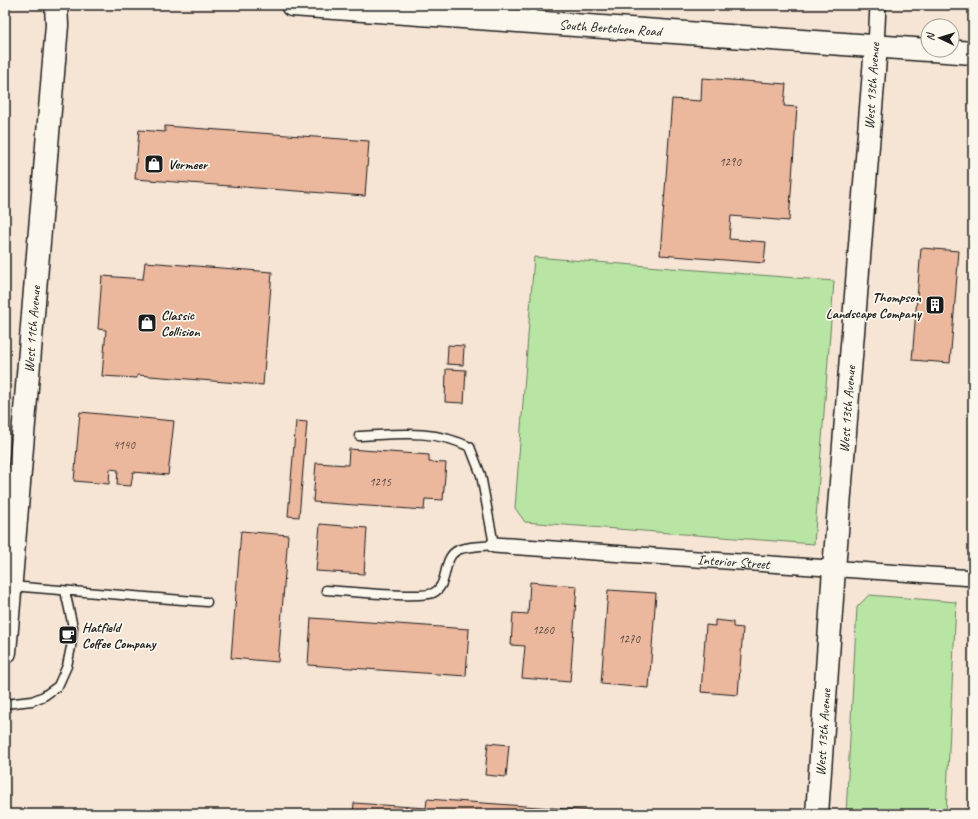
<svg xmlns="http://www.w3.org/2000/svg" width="978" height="819" font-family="Caveat,sans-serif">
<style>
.green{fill:#b8e5a3;stroke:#6a8060}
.building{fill:#ebb79d;stroke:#1c1c1c}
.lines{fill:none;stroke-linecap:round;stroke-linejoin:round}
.lane-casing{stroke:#1c1c1c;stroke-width:11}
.street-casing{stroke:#1c1c1c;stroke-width:18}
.secondary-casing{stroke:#1c1c1c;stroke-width:25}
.primary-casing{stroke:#1c1c1c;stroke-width:25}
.lane{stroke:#fbf7ec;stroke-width:8}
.street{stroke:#fbf7ec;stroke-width:15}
.secondary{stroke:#fbf7ec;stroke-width:22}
.primary{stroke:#fbf7ec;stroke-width:22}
.labels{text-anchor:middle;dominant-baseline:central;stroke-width:3.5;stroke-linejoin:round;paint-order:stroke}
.number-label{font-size:12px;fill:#50433c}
.street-label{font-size:14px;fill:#1c1c1c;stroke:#fbf7ec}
.poi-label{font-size:14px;font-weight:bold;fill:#1c1c1c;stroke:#fbf7ec;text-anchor:start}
</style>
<rect width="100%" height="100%" fill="#f6e4d4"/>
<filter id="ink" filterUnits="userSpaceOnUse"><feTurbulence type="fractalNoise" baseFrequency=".025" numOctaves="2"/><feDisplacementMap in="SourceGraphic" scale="8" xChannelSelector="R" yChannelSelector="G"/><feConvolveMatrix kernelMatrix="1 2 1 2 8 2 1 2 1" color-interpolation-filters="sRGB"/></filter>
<g filter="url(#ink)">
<path class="green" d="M534 257 834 281 814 544 525 522 515 508Z
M869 595 956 602 946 814H846L857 607Z"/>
<path class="building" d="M702 78 786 84 784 106 797 107 789 221 731 216 729 239 766 242 764 263 660 255 672 99 701 101Z
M165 126 369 141 365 196 135 179 139 130 165 132Z
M921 248 959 251 950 363 912 360Z
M145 262 272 272 263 385 137 375V378L102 376 106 330 98 329 102 276 143 279Z
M448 345 464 346 463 365 447 364Z
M446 369 466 370 464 403 445 402Z
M80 412 174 421 168 475 133 472 131 486 117 485 118 470 110 469 109 484 74 481Z
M296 421 307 422 299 517 288 516Z
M349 449 429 455V462L446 463 443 500 425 499 424 510 313 502 316 463 348 465Z
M320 524 367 528 364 574 316 571Z
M241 531 288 535 278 662 231 658Z
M530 582 577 586 570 682 522 678 525 646 511 645 513 613 528 614Z
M608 590 656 593 649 688 601 684Z
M311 618 469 629 466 676 308 665Z
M715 620 733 622V627L743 628 738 695 701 692 706 625 715 626Z
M488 743 509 745 506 777 485 775Z
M427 799 636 814H353L354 803 426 808Z
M207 811 235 814H207Z"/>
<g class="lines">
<g class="lane-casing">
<path id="lane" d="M532 21 533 5
M11 586 207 602
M326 590C346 591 418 599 433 593 450 585 441 558 458 550 466 546 485 546 494 545L481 475 470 447C434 429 398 434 359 436
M5 704 32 701 44 696 58 686 67 666 71 647 73 627 65 591"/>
</g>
<g class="street-casing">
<g id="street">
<path d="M876 46 878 5"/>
<path id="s1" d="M494 545 973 578"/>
</g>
</g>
<g class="secondary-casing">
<g id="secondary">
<path id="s2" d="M292 5 928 50"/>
<path d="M932 50 973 53"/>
<path id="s3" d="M817 814 834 569 876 46"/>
</g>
</g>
<g class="primary-casing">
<g id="primary">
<path id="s4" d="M5 652 57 25 56 5"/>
</g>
</g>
<use href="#lane" class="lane"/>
<use href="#street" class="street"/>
<use href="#secondary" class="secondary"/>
<use href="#primary" class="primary"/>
</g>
</g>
<defs>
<g id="shop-square" transform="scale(1)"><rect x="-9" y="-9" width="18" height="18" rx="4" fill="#1c1c1c" stroke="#fbf7ec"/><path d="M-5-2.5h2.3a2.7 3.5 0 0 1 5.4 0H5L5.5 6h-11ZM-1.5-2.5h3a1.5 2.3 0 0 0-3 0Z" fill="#fff"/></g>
<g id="building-square" transform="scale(1)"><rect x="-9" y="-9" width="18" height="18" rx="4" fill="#1c1c1c" stroke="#fbf7ec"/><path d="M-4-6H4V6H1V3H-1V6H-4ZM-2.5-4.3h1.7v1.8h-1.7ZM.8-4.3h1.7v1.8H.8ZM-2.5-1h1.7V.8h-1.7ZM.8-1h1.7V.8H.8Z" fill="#fff"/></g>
<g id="cafe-square" transform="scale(1)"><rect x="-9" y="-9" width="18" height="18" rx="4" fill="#1c1c1c" stroke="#fbf7ec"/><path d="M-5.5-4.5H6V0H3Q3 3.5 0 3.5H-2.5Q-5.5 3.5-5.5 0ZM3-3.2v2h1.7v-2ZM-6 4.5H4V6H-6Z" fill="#fff"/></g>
</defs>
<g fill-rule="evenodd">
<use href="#shop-square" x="154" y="164"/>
<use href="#building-square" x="935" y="305"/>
<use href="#shop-square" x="147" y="323"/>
<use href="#cafe-square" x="68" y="635"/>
</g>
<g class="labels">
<g class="number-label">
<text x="730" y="162">1290</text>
<text x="124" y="445">4140</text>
<text x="380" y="482">1215</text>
<text x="543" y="630">1260</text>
<text x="629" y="639">1270</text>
</g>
<g class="street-label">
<text stroke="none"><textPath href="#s2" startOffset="319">South Bertelsen Road</textPath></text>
<text transform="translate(872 86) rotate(-86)">West 13th Avenue</text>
<text stroke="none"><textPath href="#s4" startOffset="324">West 11th Avenue</textPath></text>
<text stroke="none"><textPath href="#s3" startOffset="406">West 13th Avenue</textPath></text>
<text stroke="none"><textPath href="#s1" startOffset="240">Interior Street</textPath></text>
<text stroke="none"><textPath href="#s3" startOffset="82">West 13th Avenue</textPath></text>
</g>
<g class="poi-label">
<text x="168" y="164">Vermeer</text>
<text x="921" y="297" text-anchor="end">Thompson<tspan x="921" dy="16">Landscape Company</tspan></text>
<text x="161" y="315">Classic<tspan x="161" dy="16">Collision</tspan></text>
<text x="82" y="627">Hatfield<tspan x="82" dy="16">Coffee Company</tspan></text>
</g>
</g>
<rect width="978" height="819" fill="none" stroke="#fbf7ec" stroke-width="20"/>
<rect x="10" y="10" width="958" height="799" fill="none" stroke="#1c1c1c" stroke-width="1.5" filter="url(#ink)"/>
<g transform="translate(940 38) rotate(274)"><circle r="19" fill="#fbf7ec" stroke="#a29f99"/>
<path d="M0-3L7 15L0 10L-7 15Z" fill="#1c1c1c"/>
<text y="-6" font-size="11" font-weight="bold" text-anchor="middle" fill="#1c1c1c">N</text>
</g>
</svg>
